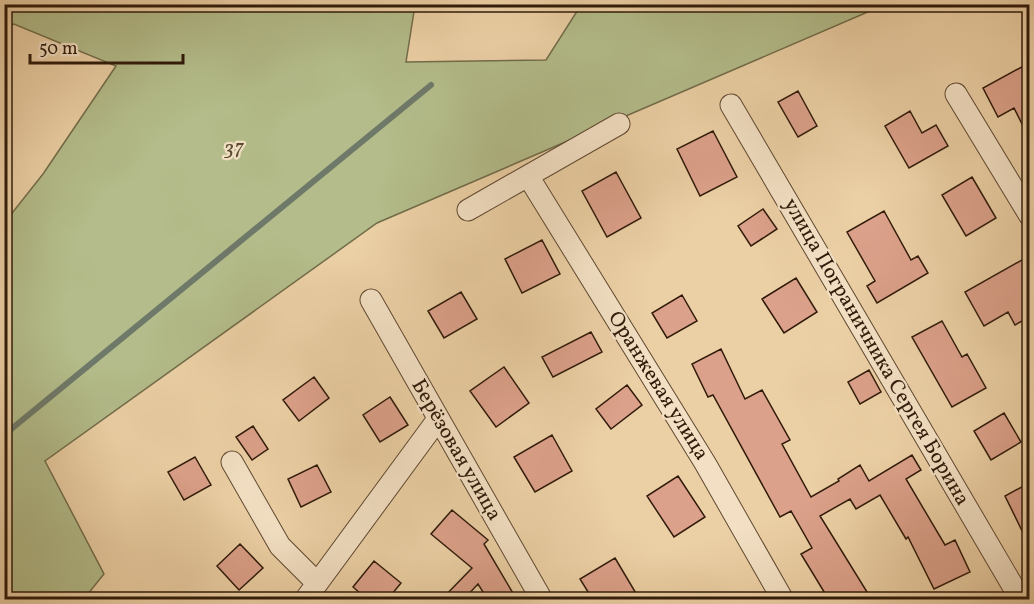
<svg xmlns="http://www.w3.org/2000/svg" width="1034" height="604" font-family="Vollkorn,serif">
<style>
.green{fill:#b3bc8a;stroke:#726c4a;stroke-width:1.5}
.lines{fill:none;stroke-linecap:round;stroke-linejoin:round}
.stream{stroke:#6f7969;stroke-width:6}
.building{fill:#dca18a;stroke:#301b0a;stroke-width:1.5}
.minor-casing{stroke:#5f4831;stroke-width:23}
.minor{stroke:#f3e0c4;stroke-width:21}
.labels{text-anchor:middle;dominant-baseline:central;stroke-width:4.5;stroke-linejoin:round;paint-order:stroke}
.park-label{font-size:21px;font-style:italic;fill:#574b30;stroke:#f3e0c4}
.street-label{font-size:21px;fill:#301b0a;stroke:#f3e0c4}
</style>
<rect width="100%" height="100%" fill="#ecd0a5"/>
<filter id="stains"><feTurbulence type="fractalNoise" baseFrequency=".00333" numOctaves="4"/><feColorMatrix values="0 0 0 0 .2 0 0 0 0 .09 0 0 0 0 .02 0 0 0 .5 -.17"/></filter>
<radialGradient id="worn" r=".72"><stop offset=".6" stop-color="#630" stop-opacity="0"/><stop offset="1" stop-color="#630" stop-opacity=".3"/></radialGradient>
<path class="green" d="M4 5H415L406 62 546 60 581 5H884L377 223 45 461 104 574 83 600 5 599V222L43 174 116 66 14 24 5 28Z"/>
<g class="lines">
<path class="stream" d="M4 435 431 85"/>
</g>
<path class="building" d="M1029 63V138L1014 108 998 117 983 88Z
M798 91 817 126 798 137 778 102Z
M910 111 922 133 936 125 948 146 909 168 885 126Z
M713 131 737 177 700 196 677 149Z
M616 172 641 218 607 237 582 191Z
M972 177 996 218 966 236 942 195Z
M763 209 777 229 751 246 738 226Z
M884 211 911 260 918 256 928 273 877 303 867 286 875 281 847 232Z
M542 240 560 274 522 293 505 259Z
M1029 256V317L1015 325 1008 312 984 326 965 292Z
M796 278 817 312 784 333 762 299Z
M461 292 477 319 444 338 428 311Z
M682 295 697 321 667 338 652 313Z
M942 321 962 357 967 354 986 388 952 407 912 337Z
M591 332 602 352 553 377 542 357Z
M721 349 745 399 762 390 790 440 782 444 811 497 839 481 838 479 860 465 869 481 912 455 921 470 906 479 945 545 955 540 970 572 934 589 908 537 906 539 880 495 856 509 850 499 820 516 872 600H829L801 554 812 548 791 511 780 517 713 395 708 397 692 364Z
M504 367 529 403 496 427 470 391Z
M869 370 881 392 860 404 848 382Z
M314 377 329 398 299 421 283 400Z
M627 385 642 405 611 429 596 409Z
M390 397 408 425 380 442 363 415Z
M1004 413 1021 442 991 460 974 431Z
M253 426 268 449 252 460 236 437Z
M552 435 572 471 535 492 514 457Z
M195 457 211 485 184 500 168 472Z
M317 465 331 492 301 507 288 479Z
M678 476 705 517 674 537 647 496Z
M1029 483V545L1005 496Z
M452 510 488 540 484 544 517 600H488L478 584 463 600H441L472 568 431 534Z
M240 544 263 568 239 590 217 566Z
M615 558 640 600H593L580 579Z
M374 561 401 583 387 600H368L353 587Z"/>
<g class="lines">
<g class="minor-casing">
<path id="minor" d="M956 94 1030 216
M731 105 1021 600
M528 176 705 463 783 600
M468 210 619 124
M371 300 542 600
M232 462 280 546 317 583
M305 600 438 419"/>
</g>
<use href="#minor" class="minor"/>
</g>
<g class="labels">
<g class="park-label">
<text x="234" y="148">37</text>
</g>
<g class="street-label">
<text transform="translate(876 352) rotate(60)">улица Пограничника Сергея Борина</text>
<text transform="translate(658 386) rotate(58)">Оранжевая улица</text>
<text transform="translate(456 450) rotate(60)">Берёзовая улица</text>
</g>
</g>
<rect width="1034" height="604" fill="none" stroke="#ecd0a5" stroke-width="24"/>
<rect x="6" y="6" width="1022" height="592" fill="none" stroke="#301b0a" stroke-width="3"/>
<rect x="12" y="12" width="1010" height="580" fill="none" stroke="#301b0a" stroke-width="1.5"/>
<path d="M30 54v9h153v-9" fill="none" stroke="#301b0a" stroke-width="3"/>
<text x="39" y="54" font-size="18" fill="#301b0a" stroke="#f3e0c4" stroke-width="4.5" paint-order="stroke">50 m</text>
<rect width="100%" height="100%" filter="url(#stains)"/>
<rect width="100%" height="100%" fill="url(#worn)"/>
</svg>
